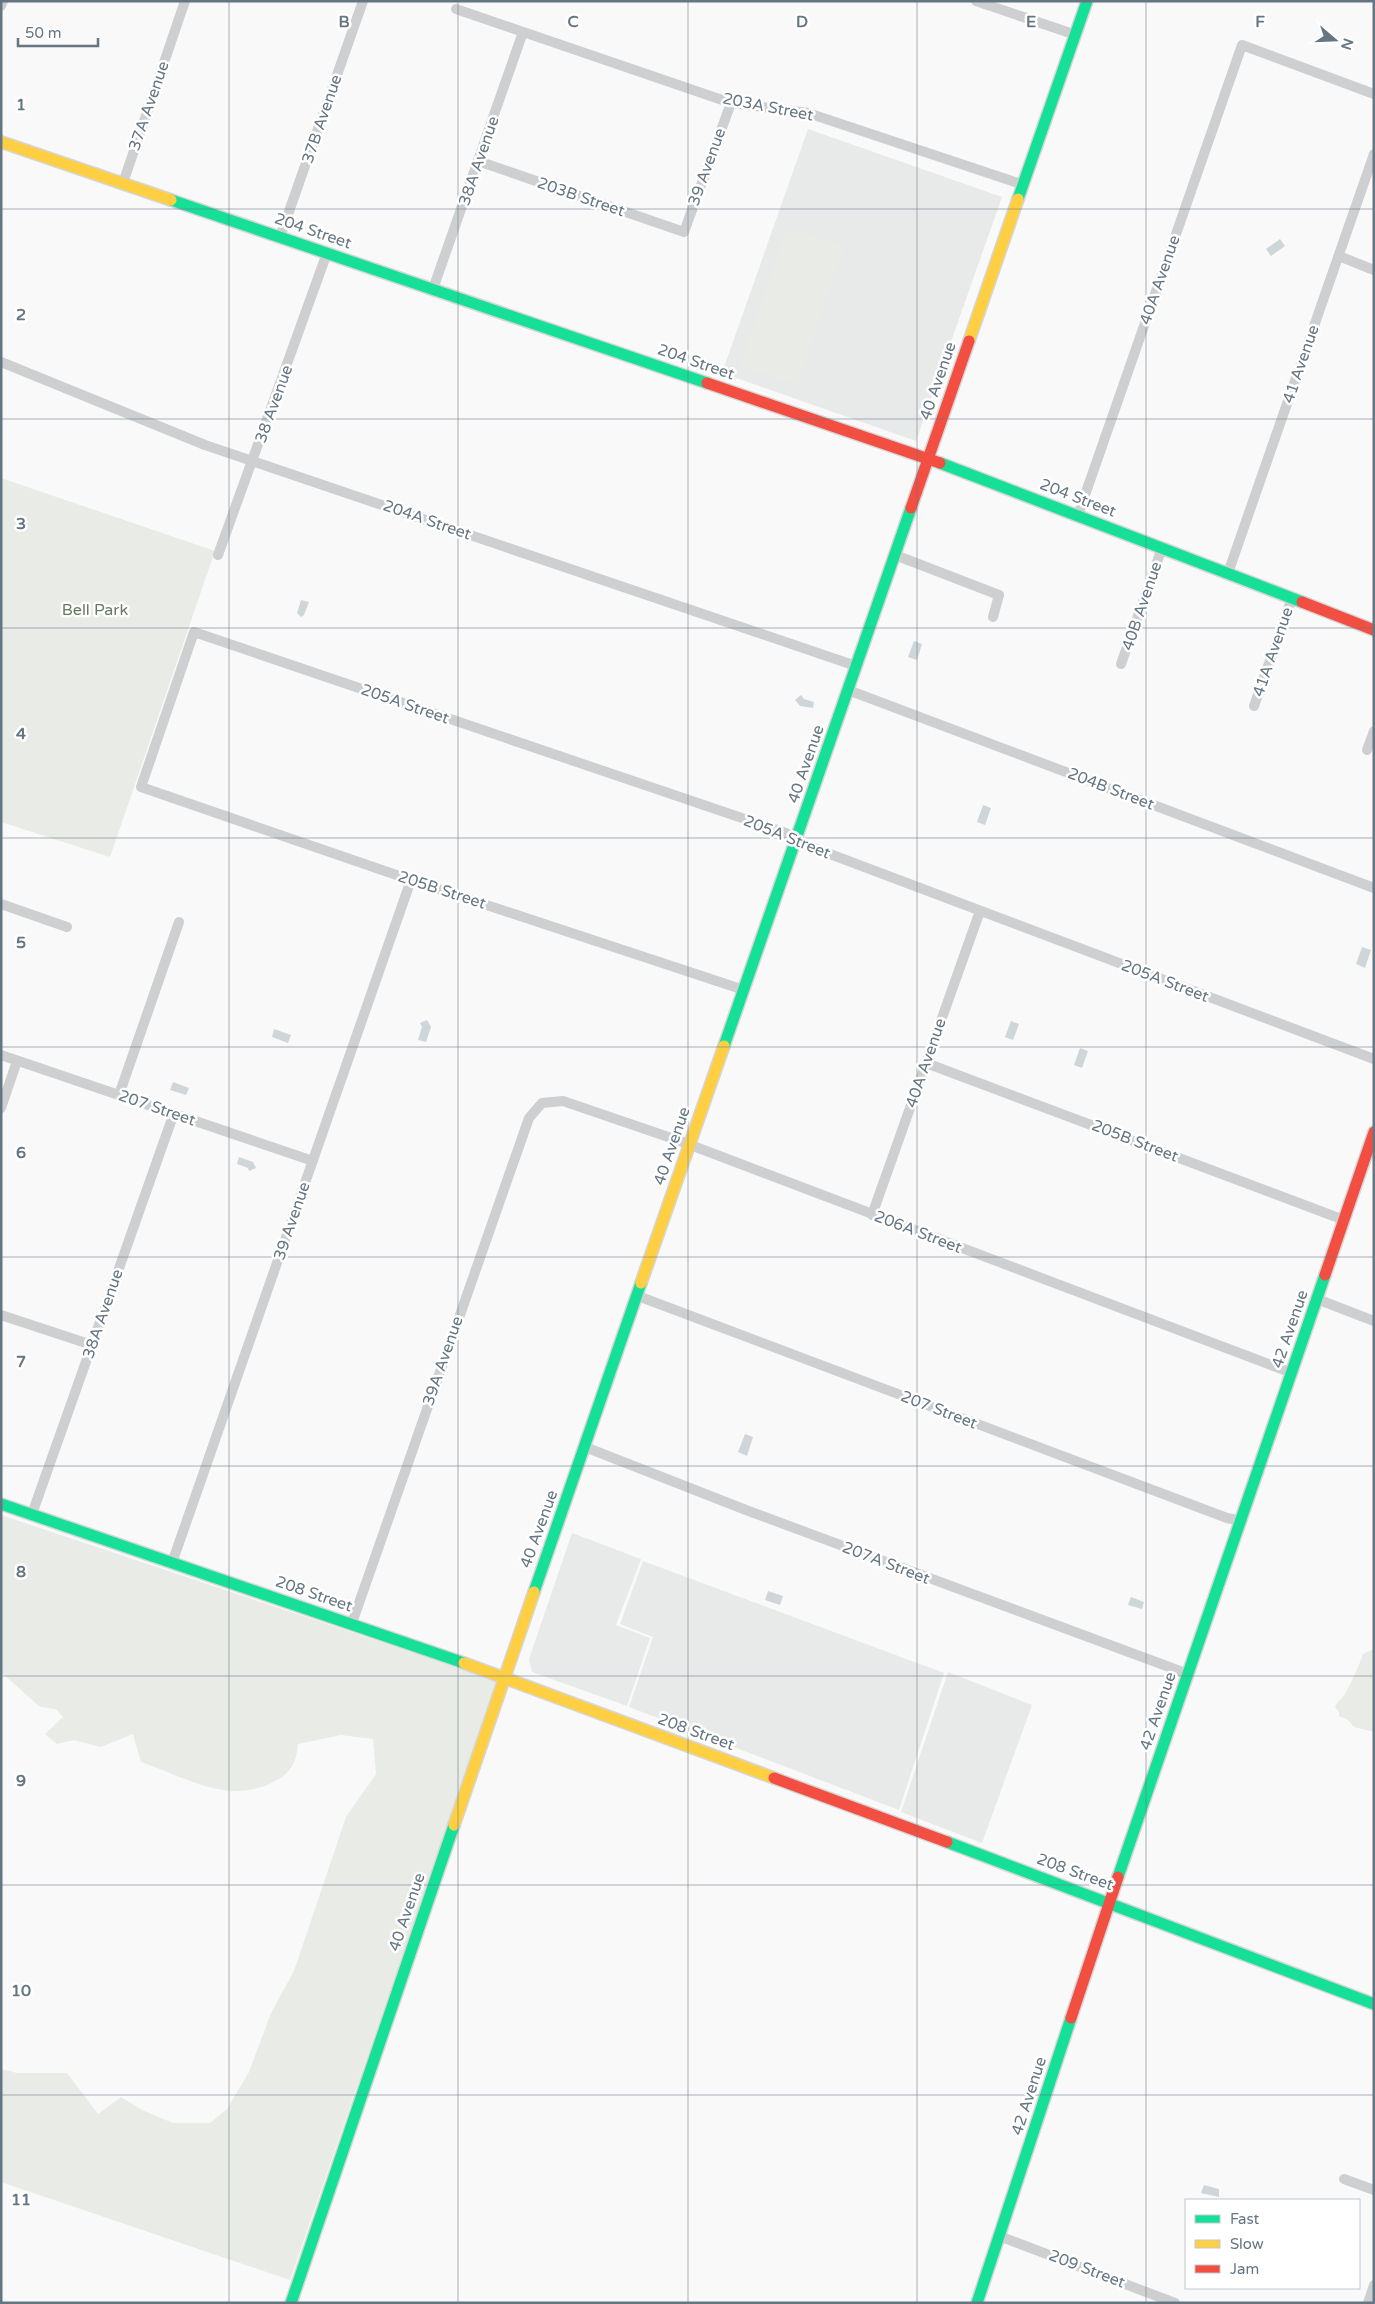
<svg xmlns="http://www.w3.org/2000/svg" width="1375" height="2304" font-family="'Varela Round',sans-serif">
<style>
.built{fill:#e8e9e9}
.green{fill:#e8ebe6}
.water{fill:#ced6d9}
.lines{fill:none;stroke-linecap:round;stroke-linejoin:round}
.fast-casing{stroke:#d5d6d7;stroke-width:14}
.slow-casing{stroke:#d5d6d7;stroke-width:14}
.jam-casing{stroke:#d5d6d7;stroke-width:14}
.street{stroke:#cecfd0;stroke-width:10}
.fast{stroke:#16e098;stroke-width:11}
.slow{stroke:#ffcf43;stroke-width:11}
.jam{stroke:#f24e42;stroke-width:11}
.grid{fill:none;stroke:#657683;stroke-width:1;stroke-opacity:0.55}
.labels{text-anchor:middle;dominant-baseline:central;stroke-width:5;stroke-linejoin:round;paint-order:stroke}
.street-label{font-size:16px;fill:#657683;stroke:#fff}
.park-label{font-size:16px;fill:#687a64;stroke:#fff}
.grid-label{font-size:16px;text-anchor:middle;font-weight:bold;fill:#657683;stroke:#fff;stroke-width:5;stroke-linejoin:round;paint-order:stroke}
</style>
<rect width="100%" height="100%" fill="#f9f9f9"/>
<path class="built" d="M808 129 1002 197 916 441 722 373Z
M572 1533 641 1559 616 1625 650 1638 627 1706 532 1672 529 1659Z
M643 1561 944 1673 899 1810 629 1707 653 1637 620 1624Z
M948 1672 1032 1705 982 1843 901 1812Z"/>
<path class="green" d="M788 227 844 246 797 385 740 366Z
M1 478 215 551 110 857 1 822Z
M1 1515 497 1681 290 2280 1 2182V2069L17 2073H67L98 2114 121 2097 142 2110 173 2123H210L227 2109 249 2072 271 2013 294 1971 346 1817 376 1774 373 1739 341 1735 298 1744C296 1765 290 1774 271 1783 227 1805 183 1776 141 1762L133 1734 101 1747 74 1740 57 1744 45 1734 63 1717 56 1709 40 1707 1 1672Z
M1374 1649V1732L1354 1727 1348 1720 1339 1716V1712L1335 1707C1337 1701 1342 1699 1345 1694 1352 1680 1358 1669 1363 1654Z"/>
<path class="water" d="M1280 239 1285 246 1271 256 1266 249Z
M301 600 309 602 304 615 301 617 297 613Z
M914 641 922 644 917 660 908 657Z
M801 695 804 699 814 702 813 708 800 706 795 700Z
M983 805 991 808 985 825 977 822Z
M1362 947 1371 950 1365 968 1356 964Z
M427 1020 431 1027 426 1042 418 1040 422 1027 420 1023Z
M1011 1021 1019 1024 1013 1040 1005 1037Z
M274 1029 291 1035 288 1043 272 1037Z
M1080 1048 1088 1051 1082 1068 1074 1065Z
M173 1082 189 1088 186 1095 170 1090Z
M239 1157 253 1162 256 1168 249 1171 248 1168 237 1164Z
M745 1434 753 1437 747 1456 738 1452Z
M768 1591 783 1596 780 1605 765 1600Z
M1131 1597 1144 1602 1142 1609 1128 1605Z
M1204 2185 1219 2189V2197L1201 2193Z"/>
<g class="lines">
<g class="fast-casing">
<path id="fast" d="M1018 199 1087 1
M171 200 707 383
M940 463 1302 602
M724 1046 911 508
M1 1504 464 1663
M534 1592 641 1283
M947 1842 1374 2004
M1118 1877 1325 1275
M291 2303 454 1825
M977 2303 1071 2018"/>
</g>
<g class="slow-casing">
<path id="slow" d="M1 142 171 200
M969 341 1018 199
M641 1283 724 1046
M464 1663 774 1778
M454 1825 534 1592"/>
</g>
<g class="jam-casing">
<path id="jam" d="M707 383 940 463
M911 508 969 341
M1302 602 1374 630
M1325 1275 1374 1132
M774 1778 947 1842
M1071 2018 1118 1877"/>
</g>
<path class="street" d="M976 1 1076 35
M1 6 3 1
M456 9 731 103 808 113 1024 185
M478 161 684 232 731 103
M123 183 185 1
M280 237 363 1
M1339 256 1374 270
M433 289 523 32
M1 362 205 445 856 666
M1078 515 1242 45 1374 94
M218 555 327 253
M895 555 999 595 993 617
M1228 573 1374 154
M1121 664 1162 548
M848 690 1374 888
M1254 706 1292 598
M1367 750 1374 731
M1 904 67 927
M744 990 411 880 141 787 194 632 786 833 806 845 1374 1059
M1 1055 313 1161
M926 1063 1344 1220
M119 1095 179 922
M1 1108 17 1061
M872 1215 980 911
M638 1296 1227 1518 1242 1521
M1317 1299 1374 1321
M1 1315 92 1345
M585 1447 746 1510 1188 1674
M32 1514 174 1113
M172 1563 411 880
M352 1623 529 1118 542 1103 563 1101 680 1141 1292 1373
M1344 2179 1374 2190
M999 2236 1175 2303
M1368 2303 1374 2285"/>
<use href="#fast" class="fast"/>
<use href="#slow" class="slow"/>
<use href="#jam" class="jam"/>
</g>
<path class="grid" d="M229 1V2303M458 1V2303M688 1V2303M917 1V2303M1146 1V2303M1 209H1374M1 419H1374M1 628H1374M1 838H1374M1 1047H1374M1 1257H1374M1 1466H1374M1 1676H1374M1 1885H1374M1 2095H1374"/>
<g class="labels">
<g class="street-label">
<text transform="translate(149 106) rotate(-71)">37A Avenue</text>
<text transform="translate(768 107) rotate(11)">203A Street</text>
<text transform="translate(322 119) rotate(-71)">37B Avenue</text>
<text transform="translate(479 161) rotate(-71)">38A Avenue</text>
<text transform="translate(707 167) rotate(-70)">39 Avenue</text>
<text transform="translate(581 197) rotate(19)">203B Street</text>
<text transform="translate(313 231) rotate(19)">204 Street</text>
<text transform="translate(1160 280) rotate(-71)">40A Avenue</text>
<text transform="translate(696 362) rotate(19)">204 Street</text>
<text transform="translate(1301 364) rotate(-71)">41 Avenue</text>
<text transform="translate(938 381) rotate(-71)">40 Avenue</text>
<text transform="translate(274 404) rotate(-70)">38 Avenue</text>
<text transform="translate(1078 498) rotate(21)">204 Street</text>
<text transform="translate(427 520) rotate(19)">204A Street</text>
<text transform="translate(1142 606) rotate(-71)">40B Avenue</text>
<text transform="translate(1273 652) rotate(-71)">41A Avenue</text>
<text transform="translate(405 704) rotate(19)">205A Street</text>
<text transform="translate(806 764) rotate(-71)">40 Avenue</text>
<text transform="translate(1111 789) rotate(21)">204B Street</text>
<text transform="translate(787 837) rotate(22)">205A Street</text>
<text transform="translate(442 890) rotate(18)">205B Street</text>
<text transform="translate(1165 981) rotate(21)">205A Street</text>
<text transform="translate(926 1063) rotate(-71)">40A Avenue</text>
<text transform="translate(157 1108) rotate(19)">207 Street</text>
<text transform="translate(1135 1141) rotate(21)">205B Street</text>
<text transform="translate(672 1146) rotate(-71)">40 Avenue</text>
<text transform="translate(292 1221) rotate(-71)">39 Avenue</text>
<text transform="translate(918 1232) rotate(21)">206A Street</text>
<text transform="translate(103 1314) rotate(-71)">38A Avenue</text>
<text transform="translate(1290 1329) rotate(-71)">42 Avenue</text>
<text transform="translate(443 1361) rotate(-71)">39A Avenue</text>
<text transform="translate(939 1410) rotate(21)">207 Street</text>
<text transform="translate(539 1529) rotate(-70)">40 Avenue</text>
<text transform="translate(886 1563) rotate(21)">207A Street</text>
<text transform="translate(314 1594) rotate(19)">208 Street</text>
<text transform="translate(1158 1711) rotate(-71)">42 Avenue</text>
<text transform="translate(696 1732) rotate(20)">208 Street</text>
<text transform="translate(1075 1872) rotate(20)">208 Street</text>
<text transform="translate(407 1912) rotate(-71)">40 Avenue</text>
<text transform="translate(1029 2096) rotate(-72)">42 Avenue</text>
<text transform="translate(1087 2269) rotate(21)">209 Street</text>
</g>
<g class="park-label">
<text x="95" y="610">Bell Park</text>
</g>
</g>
<g class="grid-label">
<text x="344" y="27">B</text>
<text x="573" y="27">C</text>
<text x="802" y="27">D</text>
<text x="1031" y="27">E</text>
<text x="1260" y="27">F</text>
<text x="21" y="110">1</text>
<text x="21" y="320">2</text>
<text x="21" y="529">3</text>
<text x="21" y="739">4</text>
<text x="21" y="948">5</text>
<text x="21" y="1158">6</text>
<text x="21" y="1367">7</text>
<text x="21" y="1577">8</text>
<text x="21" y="1786">9</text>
<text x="21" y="1996">10</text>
<text x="21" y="2205">11</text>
</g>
<rect width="1375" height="2304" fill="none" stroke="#657683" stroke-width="5"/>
<rect x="1185" y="2199" width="175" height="90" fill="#ffffff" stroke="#c1c8cd"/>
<rect x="1195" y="2215" width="25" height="8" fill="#16e098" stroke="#c1c8cd"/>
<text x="1230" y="2224" font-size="15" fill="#657683">Fast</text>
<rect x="1195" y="2240" width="25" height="8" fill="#ffcf43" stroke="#c1c8cd"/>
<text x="1230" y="2249" font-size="15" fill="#657683">Slow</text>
<rect x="1195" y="2265" width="25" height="8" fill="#f24e42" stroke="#c1c8cd"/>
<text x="1230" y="2274" font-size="15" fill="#657683">Jam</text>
<g transform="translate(1335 40) rotate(109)" stroke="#ffffff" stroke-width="4" paint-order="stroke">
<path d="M0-4L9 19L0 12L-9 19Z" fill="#657683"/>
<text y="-8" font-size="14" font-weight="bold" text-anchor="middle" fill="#657683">N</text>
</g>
<path d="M18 38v8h80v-8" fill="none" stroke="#657683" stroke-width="2.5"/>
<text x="25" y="38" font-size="15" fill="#657683" stroke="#ffffff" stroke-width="4" paint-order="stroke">50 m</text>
</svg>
